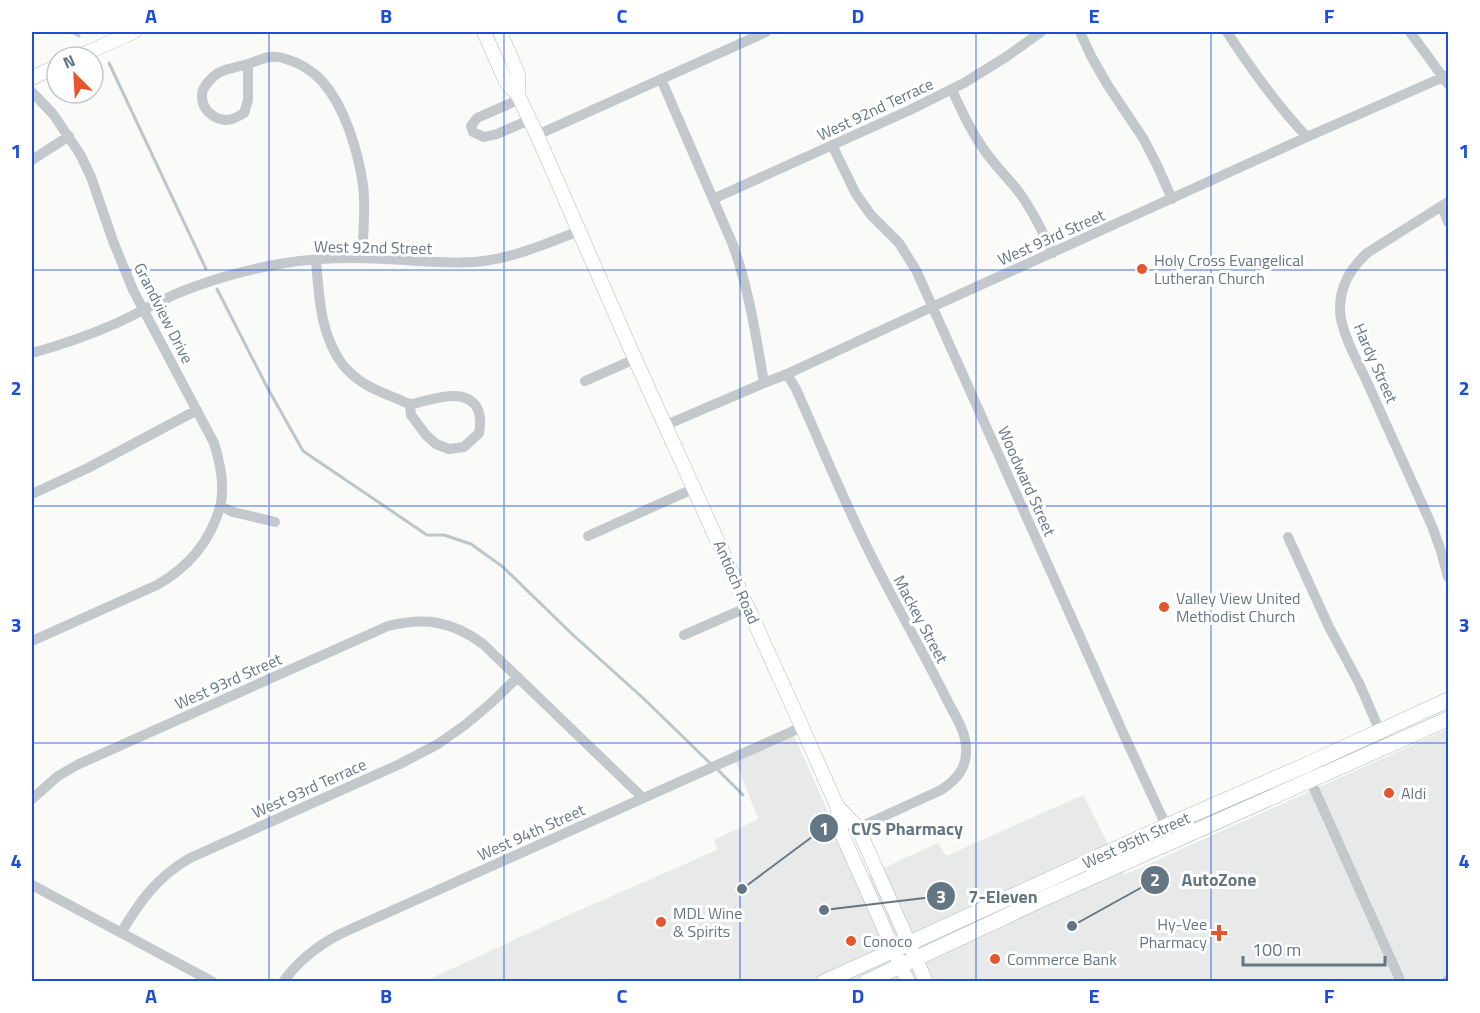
<svg xmlns="http://www.w3.org/2000/svg" width="1480" height="1013" font-family="'Titillium Web',sans-serif">
<style>
.built{fill:#e8e9e9}
.lines{fill:none;stroke-linecap:round;stroke-linejoin:round}
.stream{stroke:#bbc7cb;stroke-width:3}
.secondary-casing{stroke:#b3babf;stroke-width:15}
.primary-casing{stroke:#b5babe;stroke-width:16}
.street{stroke:#c3c8cc;stroke-width:10}
.secondary{stroke:#fff;stroke-width:14}
.primary{stroke:#fff;stroke-width:15}
.grid{fill:none;stroke:#1d4ed8;stroke-width:1.5;stroke-opacity:0.55}
.poi-dot{fill:#e4572e;stroke:#fff;stroke-width:2}
.labels{text-anchor:middle;dominant-baseline:central;stroke-width:6;stroke-linejoin:round;paint-order:stroke}
.street-label{font-size:16px;fill:#657683;stroke:#fff}
.poi-label{font-size:16px;fill:#657683;stroke:#fff;text-anchor:start}
.leader{fill:none;stroke:#657683;stroke-width:2}
.callout-dot{fill:#657683;stroke:#fff;stroke-width:2}
.mark-label{font-size:18px;text-anchor:middle;font-weight:bold;fill:#fff}
.callout-label{font-size:18px;text-anchor:middle;font-weight:bold;fill:#657683;stroke:#fff;stroke-width:6;stroke-linejoin:round;paint-order:stroke}
.neatline{fill:none;stroke:#1d4ed8;stroke-width:2}
.grid-label{font-size:20px;text-anchor:middle;font-weight:bold;fill:#1d4ed8}
</style>
<rect width="100%" height="100%" fill="#fafaf8"/>
<path class="built" d="M1448 729V975L1435 981 423 982 564 917 717 850 714 840 758 819 736 762 794 735 858 880 938 843 946 856 1083 795 1124 875Z"/>
<g class="lines">
<path class="stream" d="M72 32 79 36
M109 63 206 269
M217 289 267 387 303 451 427 535H444L471 544 503 567 572 634 643 698 712 765
M717 769 743 795"/>
<g class="secondary-casing">
<path id="secondary" d="M484 32 506 82 518 95 537 135 635 359 802 727 837 806 842 834 908 982
M500 32 518 74V95
M77 57 134 32
M32 78 57 66
M837 806 858 828 926 982"/>
</g>
<g class="primary-casing">
<path id="primary" d="M824 982 1166 826 1304 766 1448 700
M866 982 1047 897 1448 719"/>
</g>
<path class="street" d="M1080 32 1091 56 1107 84 1143 138 1157 165 1172 199
M1227 32C1251 69 1277 105 1307 137
M1410 32 1448 84
M248 64V100L244 113C240 115 236 118 232 119 218 123 201 111 202 95 202 87 212 77 218 73 227 68 238 67 248 64 260 60 270 54 283 58 297 62 311 69 322 81 345 107 358 151 363 185 366 209 363 234 362 258
M661 79 733 245C749 290 756 336 764 383
M952 90C963 114 974 138 991 159 1000 171 1012 182 1021 195 1034 213 1043 233 1053 253
M32 92 53 114 80 154 91 177 113 241 133 290 214 443C220 462 225 488 220 507 210 542 187 568 157 585L32 641
M520 99 477 118 471 126 473 132 484 137 497 134 529 120
M537 135 766 32
M832 145 856 194 871 215 899 243 916 270 1124 735 1169 832
M32 160 69 136
M713 199 910 110 964 83 1006 57 1041 32
M1448 202 1367 253C1350 269 1340 286 1340 309 1340 331 1358 362 1367 382 1389 430 1410 478 1432 526L1441 551 1448 577
M1442 206 1448 222
M316 260C319 296 320 335 343 365 357 383 378 391 398 399 401 400 407 404 411 404 415 404 420 402 424 401 441 397 464 390 476 406 481 414 481 423 479 433L464 447 449 449 436 444 426 435 411 415 410 404
M32 353C61 345 90 335 117 323 139 313 160 300 183 291 214 279 246 270 279 264 313 258 349 257 384 259 414 260 444 264 475 262 511 259 545 244 579 231
M787 374 796 389C823 449 848 512 879 571 901 614 925 656 947 700 954 714 965 730 966 746 968 766 958 779 941 790L858 828
M585 381 635 359
M666 425 764 383 787 374 932 307 1307 137 1448 75
M32 494 88 468 197 410
M220 506 233 512 275 522
M588 536 695 488
M1288 537 1329 627 1359 683 1383 738
M684 635 748 607
M1308 775 1401 982
M32 799 58 776 79 764 388 626C425 617 452 621 483 644L643 798
M32 885 213 982
M121 933C140 901 157 877 190 858L400 764 438 744 465 725 490 704 518 677
M283 982C298 961 317 946 340 934L802 727
M1446 982 1448 980"/>
<use href="#secondary" class="secondary"/>
<use href="#primary" class="primary"/>
</g>
<path class="grid" d="M269 32V982M504 32V982M740 32V982M976 32V982M1211 32V982M32 270H1448M32 506H1448M32 743H1448"/>
<g class="poi-dot">
<circle cx="1142" cy="269" r="6"/>
<circle cx="1164" cy="607" r="6"/>
<circle cx="1389" cy="793" r="6"/>
<circle cx="661" cy="922" r="6"/>
<path d="M1216 924h6v6h6v6h-6v6h-6v-6h-6v-6h6z"/>
<circle cx="851" cy="941" r="6"/>
<circle cx="995" cy="959" r="6"/>
</g>
<g class="labels">
<g class="street-label">
<text transform="translate(875 109) rotate(-25)">West 92nd Terrace</text>
<text transform="translate(1051 237) rotate(-24)">West 93rd Street</text>
<text transform="translate(373 247) rotate(1)">West 92nd Street</text>
<text transform="translate(164 313) rotate(63)">Grandview Drive</text>
<text transform="translate(1376 363) rotate(66)">Hardy Street</text>
<text transform="translate(1027 481) rotate(66)">Woodward Street</text>
<text transform="translate(737 582) rotate(66)">Antioch Road</text>
<text transform="translate(921 619) rotate(62)">Mackey Street</text>
<text transform="translate(228 681) rotate(-24)">West 93rd Street</text>
<text transform="translate(309 788) rotate(-24)">West 93rd Terrace</text>
<text transform="translate(531 832) rotate(-24)">West 94th Street</text>
<text transform="translate(1136 840) rotate(-24)">West 95th Street</text>
</g>
<g class="poi-label">
<text x="1154" y="260">Holy Cross Evangelical<tspan x="1154" dy="18">Lutheran Church</tspan></text>
<text x="1176" y="598">Valley View United<tspan x="1176" dy="18">Methodist Church</tspan></text>
<text x="1401" y="793">Aldi</text>
<text x="673" y="913">MDL Wine<tspan x="673" dy="18">&amp; Spirits</tspan></text>
<text x="1207" y="924" text-anchor="end">Hy-Vee<tspan x="1207" dy="18">Pharmacy</tspan></text>
<text x="863" y="941">Conoco</text>
<text x="1007" y="959">Commerce Bank</text>
</g>
</g>
<path class="leader" d="M742 889L824 828M1072 926L1155 880M824 910L941 896"/>
<g class="callout-dot">
<circle cx="742" cy="889" r="6"/>
<circle cx="1072" cy="926" r="6"/>
<circle cx="824" cy="910" r="6"/>
<circle cx="824" cy="828" r="15"/>
<circle cx="1155" cy="880" r="15"/>
<circle cx="941" cy="896" r="15"/>
</g>
<g class="mark-label">
<text x="824" y="835">1</text>
<text x="1155" y="886">2</text>
<text x="941" y="903">3</text>
</g>
<g class="callout-label">
<text x="907" y="835">CVS Pharmacy</text>
<text x="1219" y="886">AutoZone</text>
<text x="1003" y="903">7-Eleven</text>
</g>
<rect width="1480" height="1013" fill="none" stroke="#ffffff" stroke-width="66"/>
<g transform="translate(75 75) rotate(336)"><circle r="28" fill="#ffffff" stroke="#c1c8cd" stroke-width="1.5"/>
<path d="M0-4.5L10 22L0 15L-10 22Z" fill="#e4572e"/>
<text y="-9" font-size="16" font-weight="bold" text-anchor="middle" fill="#657683">N</text>
</g>
<path d="M1243 956v9h142v-9" fill="none" stroke="#657683" stroke-width="3"/>
<text x="1252" y="956" font-size="18" fill="#657683" stroke="#ffffff" stroke-width="4.5" paint-order="stroke">100 m</text>
<rect x="33" y="33" width="1414" height="947" class="neatline"/>
<g class="grid-label">
<text x="151" y="23">A</text>
<text x="386" y="23">B</text>
<text x="622" y="23">C</text>
<text x="858" y="23">D</text>
<text x="1094" y="23">E</text>
<text x="1329" y="23">F</text>
<text x="16" y="158">1</text>
<text x="1464" y="158">1</text>
<text x="16" y="395">2</text>
<text x="1464" y="395">2</text>
<text x="16" y="632">3</text>
<text x="1464" y="632">3</text>
<text x="16" y="868">4</text>
<text x="1464" y="868">4</text>
<text x="151" y="1003">A</text>
<text x="386" y="1003">B</text>
<text x="622" y="1003">C</text>
<text x="858" y="1003">D</text>
<text x="1094" y="1003">E</text>
<text x="1329" y="1003">F</text>
</g>
</svg>
